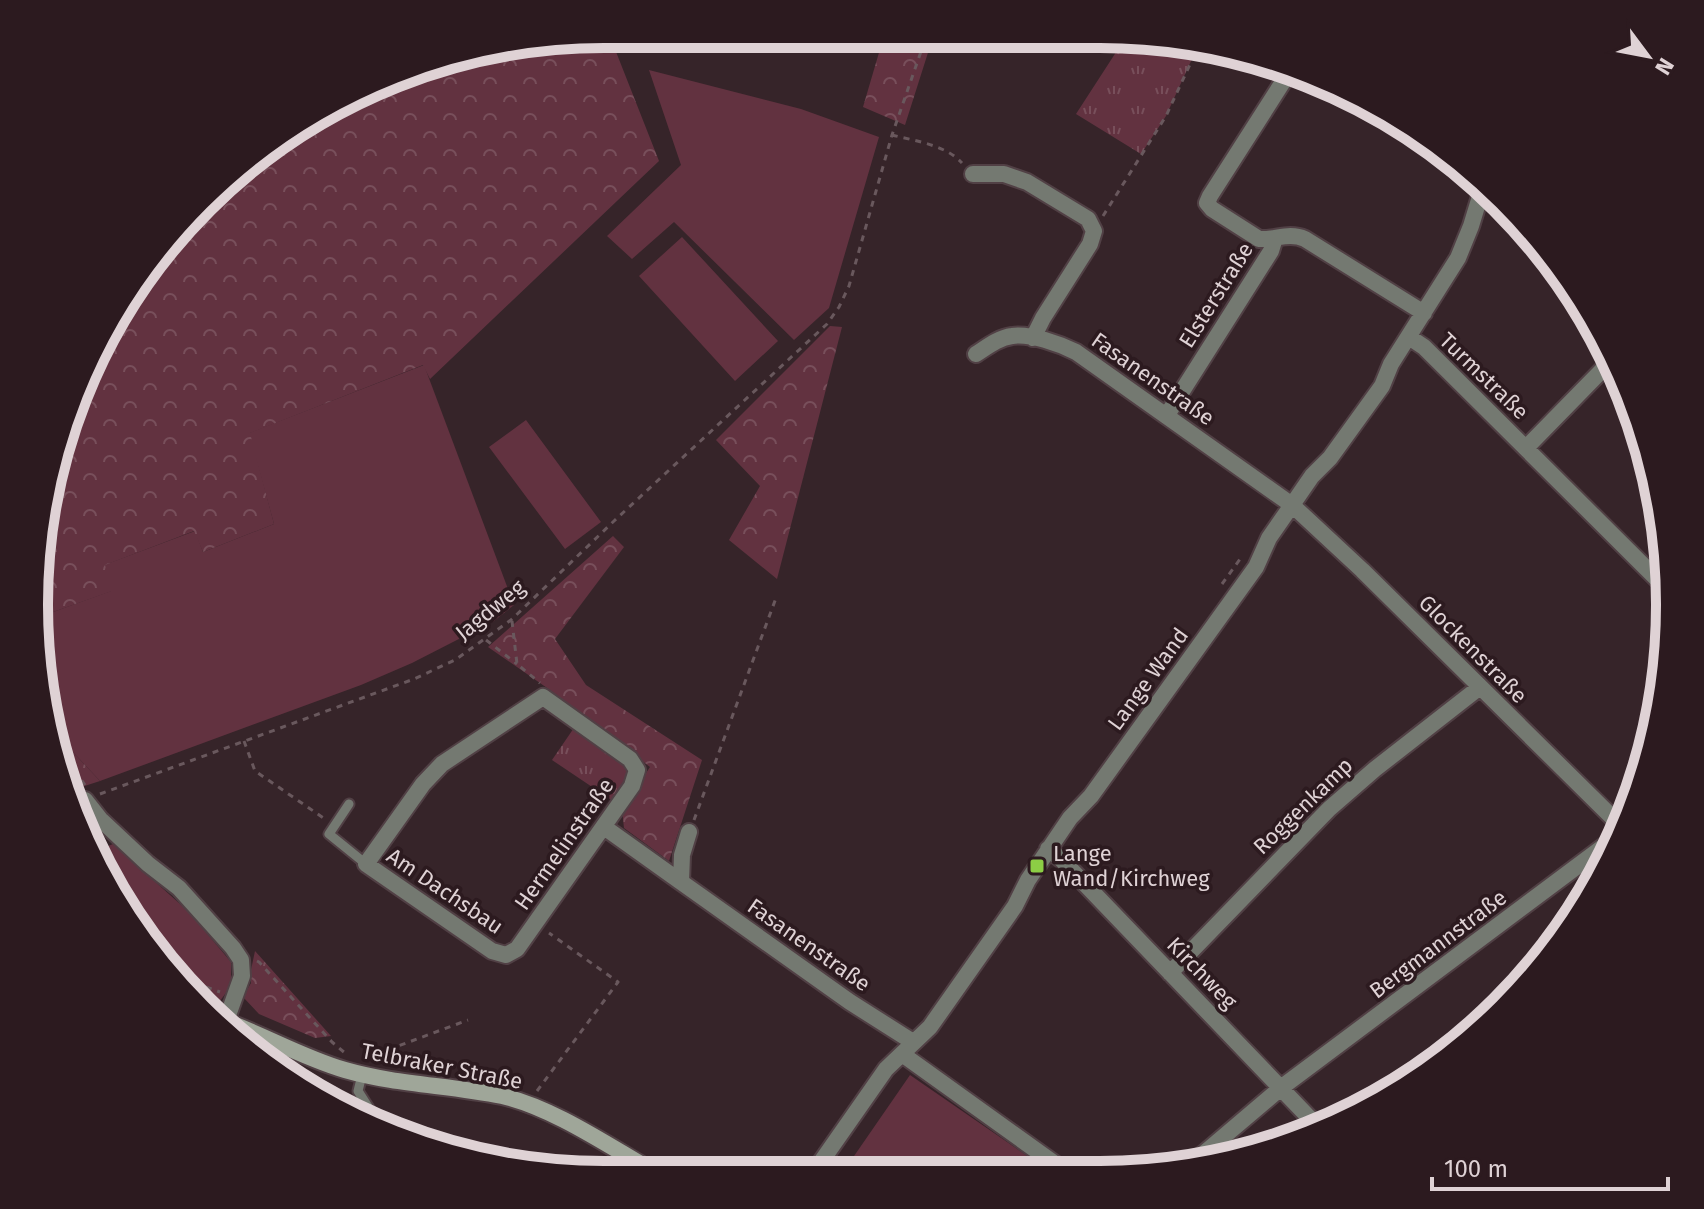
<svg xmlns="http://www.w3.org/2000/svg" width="1704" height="1209" font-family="'Fira Sans',sans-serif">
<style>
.grass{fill:#623240}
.forest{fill:url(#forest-crowns)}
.park{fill:url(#park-tufts)}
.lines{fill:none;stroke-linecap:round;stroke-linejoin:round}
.lane-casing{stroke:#514045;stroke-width:13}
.street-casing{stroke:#514045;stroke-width:20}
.secondary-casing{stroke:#514045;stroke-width:20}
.path{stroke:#69585d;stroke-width:3;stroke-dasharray:6 6;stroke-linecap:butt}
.lane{stroke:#747971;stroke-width:9}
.street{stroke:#747971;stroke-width:16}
.secondary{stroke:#9fa699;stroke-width:16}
.poi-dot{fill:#8cce45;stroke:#2c1a1f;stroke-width:3}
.labels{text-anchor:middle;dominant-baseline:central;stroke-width:7;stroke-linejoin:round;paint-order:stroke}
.street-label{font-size:22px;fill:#dfd2d5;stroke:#2c1a1f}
.poi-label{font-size:22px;fill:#dfd2d5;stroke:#2c1a1f;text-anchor:start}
.rim{fill:none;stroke:#dfd2d5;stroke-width:10}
</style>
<defs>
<pattern id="forest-crowns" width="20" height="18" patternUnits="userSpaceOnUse" patternTransform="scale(2)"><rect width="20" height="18" fill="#623240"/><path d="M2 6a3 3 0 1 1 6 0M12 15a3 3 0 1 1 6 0" fill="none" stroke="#784f5b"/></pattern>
<pattern id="park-tufts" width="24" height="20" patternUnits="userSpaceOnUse" patternTransform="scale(2)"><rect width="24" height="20" fill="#623240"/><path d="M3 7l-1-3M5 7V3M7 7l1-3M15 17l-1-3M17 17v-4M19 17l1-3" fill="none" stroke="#784f5b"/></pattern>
</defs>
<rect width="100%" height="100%" fill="#362429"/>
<path class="grass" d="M649 70 801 109 879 137 829 308 794 340 674 222 632 259 607 236 681 165Z
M682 237 778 341 735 381 639 276Z
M424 365 514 605 494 621 412 663 361 685 100 781 55 733 39 679V617L111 591 104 565 195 531 203 552 274 524 249 433Z
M526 420 601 522 565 549 489 447Z
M113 844 189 912 231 962V986L217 1005 194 997 175 980 93 856 92 853Z
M910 1075 1049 1171 843 1172Z"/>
<path class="forest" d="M609 34 659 161 430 379 423 365 250 433 274 524 203 552 194 531 105 565 112 591 39 617V530L93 353 176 228 288 130 456 54Z
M883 39 932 40 905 125 863 107Z
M830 326 842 327 777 579 729 540 760 486 716 440Z
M613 536 624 547 555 639 586 685 702 760 669 861 624 828 622 810 650 767 550 690 488 647Z
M55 733 100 781 72 790Z
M255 951 331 1036 315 1038 259 1014 243 997 251 983V970Z"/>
<path class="park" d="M1122 43 1184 45 1196 50 1166 116 1141 154 1076 114Z
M578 722 637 770 619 805 552 760Z"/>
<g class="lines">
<g class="lane-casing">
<path id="lane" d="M349 804 329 834 366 864
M362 1075 358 1091 381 1127"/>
</g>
<g class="street-casing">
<path id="street" d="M1288 74 1210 196 1207 203 1212 209 1259 239C1275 240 1289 232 1305 239L1424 313
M973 174H1004L1027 182 1088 219 1094 231 1090 244 1043 318 1033 338
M1409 337 1424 347 1667 589
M976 354C987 347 998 338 1012 336 1030 333 1060 344 1076 352L1292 505 1362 570 1622 827
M1167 415 1271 251 1275 238
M1526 448 1610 362 1611 358
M543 697 630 759 637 770 632 786 517 949 506 955 492 951 366 864 423 784 442 764Z
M85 800 100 819 148 864 179 888 233 948 241 960 242 976 226 1021
M604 827 681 882
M689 832 682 855 681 882 850 1002 913 1042
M1048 849 1061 859 1321 1130
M1170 973 1329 809 1375 769 1480 687
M902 1054 1065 1171
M1189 1166 1282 1087 1619 835
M814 1172 886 1069 930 1027 1015 906 1028 880 1070 818 1091 796 1256 567 1269 538 1292 505 1312 476 1330 458 1382 386 1391 364 1458 258 1471 226 1482 190"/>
</g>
<g class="secondary-casing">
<path id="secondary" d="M214 1017C259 1032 300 1057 345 1070 397 1085 450 1085 502 1096 554 1108 610 1147 656 1173"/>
</g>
<path class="path" d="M1200 45 1270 74
M1299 87 1350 110 1417 136
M892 135C915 141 946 145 962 163
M1103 216 1166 116 1199 45
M1222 584 1243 555
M512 621 517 664 540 683
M486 640 517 664
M244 741 255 771 325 819
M61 751 85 785
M70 781 75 788
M100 794 414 679 455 660 511 620 614 521 827 324 839 307 849 286 892 135 925 40
M694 820 776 598
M257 961 259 962 332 1042 345 1053
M172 975 220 992
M366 1058 468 1020
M537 1091 618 982 549 933
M793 1172 799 1165"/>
<use href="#lane" class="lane"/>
<use href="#street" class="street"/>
<use href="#secondary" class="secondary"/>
</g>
<rect class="poi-dot" x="1029" y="858" width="16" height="16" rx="4"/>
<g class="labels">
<g class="street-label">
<text transform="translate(1216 295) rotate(-58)">Elsterstraße</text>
<text transform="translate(1484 376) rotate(44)">Turmstraße</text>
<text transform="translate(1153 379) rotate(35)">Fasanenstraße</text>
<text transform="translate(490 610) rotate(-39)">Jagdweg</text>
<text transform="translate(1473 649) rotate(45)">Glockenstraße</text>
<text transform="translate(1148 679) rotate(-54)">Lange Wand</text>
<text transform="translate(1303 806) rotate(-44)">Roggenkamp</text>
<text transform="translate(564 844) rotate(-55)">Hermelinstraße</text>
<text transform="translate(445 891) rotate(34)">Am Dachsbau</text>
<text transform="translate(1438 944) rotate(-37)">Bergmannstraße</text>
<text transform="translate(809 945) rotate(35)">Fasanenstraße</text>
<text transform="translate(1202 973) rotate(46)">Kirchweg</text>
<text transform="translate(442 1066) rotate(11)">Telbraker Straße</text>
</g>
<g class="poi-label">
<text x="1053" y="853">Lange<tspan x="1053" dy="25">Wand/Kirchweg</tspan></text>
</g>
</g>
<path d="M0 0H1704V1209H0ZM604 48H1100A556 556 0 0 1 1656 604V605A556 556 0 0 1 1100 1161H604A556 556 0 0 1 48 605V604A556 556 0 0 1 604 48Z" fill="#2c1a1f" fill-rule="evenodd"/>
<path class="rim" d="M604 48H1100A556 556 0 0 1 1656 604V605A556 556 0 0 1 1100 1161H604A556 556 0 0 1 48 605V604A556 556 0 0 1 604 48Z"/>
<g transform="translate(1648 56) rotate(122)" stroke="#2c1a1f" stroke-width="6" paint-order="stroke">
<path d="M0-6L14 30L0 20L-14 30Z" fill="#dfd2d5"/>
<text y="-12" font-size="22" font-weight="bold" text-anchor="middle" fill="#dfd2d5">N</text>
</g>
<path d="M1432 1177v12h236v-12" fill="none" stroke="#dfd2d5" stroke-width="4"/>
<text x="1444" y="1177" font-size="24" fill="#dfd2d5" stroke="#2c1a1f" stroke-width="6" paint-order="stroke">100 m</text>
</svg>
